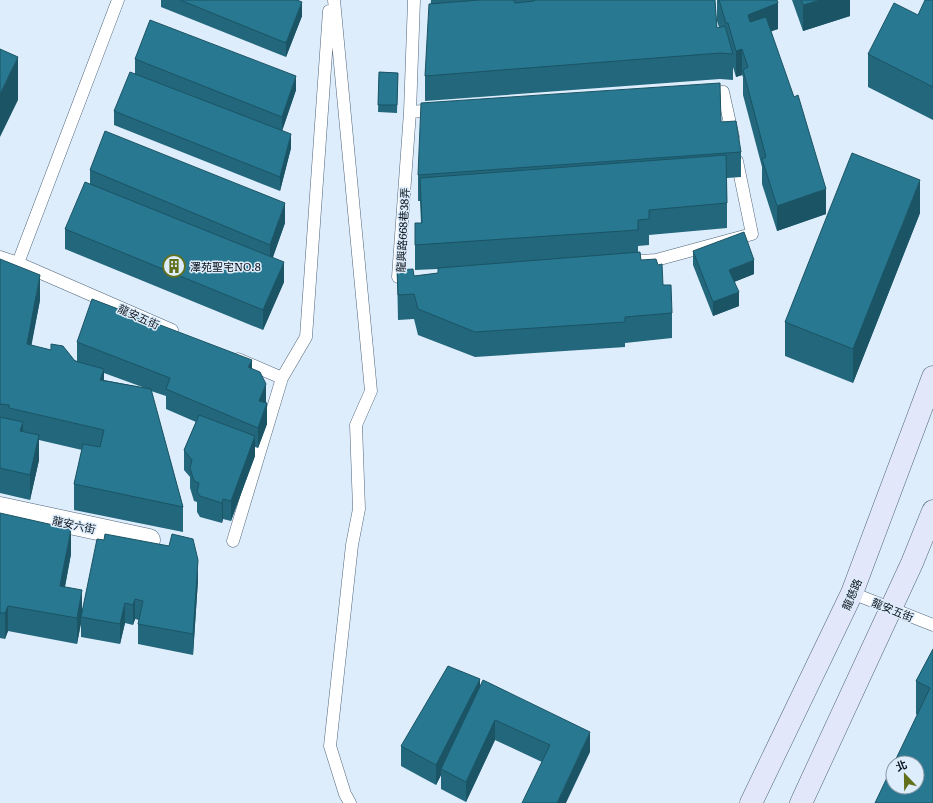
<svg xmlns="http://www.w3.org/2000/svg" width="933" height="803" font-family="Literata,'Noto Sans TC',serif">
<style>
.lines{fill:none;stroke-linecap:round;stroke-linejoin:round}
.lane-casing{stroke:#4f657a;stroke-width:13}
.street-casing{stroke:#4f657a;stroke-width:23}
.secondary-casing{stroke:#4f657a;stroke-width:23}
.lane{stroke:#fff;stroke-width:12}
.street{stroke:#fff;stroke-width:22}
.secondary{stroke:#e2e7fa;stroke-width:22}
.wall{fill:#22677c;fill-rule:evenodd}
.shaded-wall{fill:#1b5465}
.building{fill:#277890;stroke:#1b5465}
.labels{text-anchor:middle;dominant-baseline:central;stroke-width:3;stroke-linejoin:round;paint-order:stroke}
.street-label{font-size:11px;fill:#0b141c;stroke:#deedfc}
.poi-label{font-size:11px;fill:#0b141c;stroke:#deedfc;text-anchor:start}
</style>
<rect width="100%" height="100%" fill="#deedfc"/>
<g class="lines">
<g class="lane-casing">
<path id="lane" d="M334 0 371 391 356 425 359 509 352 545 330 746 345 794 350 803
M704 93 723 92 733 137
M410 112 436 110
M0 257 18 263 172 330
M641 261 656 260 752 234 737 161
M18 263 118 0
M407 277H398L410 112 414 0
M238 359 282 378
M233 541 282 378 306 337 329 11
M852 593 933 625"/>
</g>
<g class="street-casing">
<path id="street" d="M0 508 149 540"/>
</g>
<g class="secondary-casing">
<path id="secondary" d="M751 803 852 593 933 377
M801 803 912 563 933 511"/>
</g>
<use href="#lane" class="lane"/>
<use href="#street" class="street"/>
<use href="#secondary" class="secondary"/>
</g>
<path class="wall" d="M161 0H298L302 16 286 57 161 7Z
M431 0H715L717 28 719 27 717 21V0H777L778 29 771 31 826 214 777 231 762 184V167L743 95V77L742 75 736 77 733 67V80L720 79 425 101V76Z
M792 0H850V16L803 31Z
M933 0V120L868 87V54L918 15Z
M135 59 296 90 282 131 291 148 280 191 114 125V111L135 73Z
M379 72 398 73 397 113 378 112Z
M721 122 741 152V177L727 178V228L649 235V245L638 246V253L641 260 663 285 672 313V338L625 343V347L475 357 418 335 414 319 398 320 397 270 414 276 438 273V269L415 270V223H421L420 201H418V175Z
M90 170 285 223 272 258 284 282 263 330 65 249V229L90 184Z
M920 213 853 383 785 356V322Z
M693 251 754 274 734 282 739 306 713 316 693 265Z
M0 259 40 300 31 345 77 361V342L252 369 266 403 267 424 258 448 255 447V456L231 521 223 519 222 523 200 517 197 512V502L194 501 190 488V477L184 470V450L196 422 166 409V396L151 391 183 507V532L74 510V484L82 450 39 440V460L30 500 0 493ZM104 373 145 388 104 380Z
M0 513 71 554 65 587 82 609 198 580 193 655 138 644V624L139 620 135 619 133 625 125 623 120 644 81 637V623L77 644 8 631 5 639 0 638Z
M933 649V803L917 715 916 714V681Z
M480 688 590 752 542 762 495 740 466 802 441 789V775L436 785 401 766V746Z"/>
<path class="shaded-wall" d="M821 0H850V16L803 31V5Z
M302 2V16L286 57V43Z
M778 3V29L748 40V15Z
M742 49V75L736 77V51Z
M18 57V100L0 137V94Z
M296 76V90L282 131V117Z
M291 134V148L280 191V177Z
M920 180V213L853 383V349Z
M826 189V214L777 231V206Z
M285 203V223L270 266V245Z
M754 260V274L729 284V270Z
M284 262V282L263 330V310Z
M40 275V300L27 369V344Z
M739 292V306L713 316V302Z
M252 360V380L248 367Z
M104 369V395L100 380Z
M266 384V404L259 401Z
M267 403V424L258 448V428Z
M23 422V447L20 431Z
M39 435V460L30 500V475Z
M255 436V456L231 521V501Z
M223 499V519L222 523V503Z
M71 529V554L60 612V586Z
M198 560V580L193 655V634Z
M82 590V615L81 617V623L77 644V618Z
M135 599V619L133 625V605Z
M125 603V623L120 644V624Z
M8 606V631L5 639V613Z
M480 679V699L441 769V775L436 785V765Z
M495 720V740L466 802V782Z
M590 732V752L566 803H557Z"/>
<path class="building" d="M180 0H297L302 2 286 43Z
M479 0H514L515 3 534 1V0H715L717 28 725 26 733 54 720 53 425 76 429 4Z
M719 0H777L778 3 748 15 750 22 766 17 794 97 798 95 826 189 777 206 762 159 766 157 743 70 748 67 742 49 736 51 728 23H726Z
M801 0H821L803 5Z
M925 0H933V87L868 54 894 3 918 15Z
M150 20 296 76 282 117 135 59Z
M0 49 18 57 0 94Z
M130 72 291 134 280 177 114 111Z
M379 72 398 73 397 105H378Z
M720 83 721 122 736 121 741 152 418 175 421 103Z
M105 131 285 203 270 245 90 170Z
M852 153 920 180 853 349 785 322Z
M726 155 727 203 649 210V219L638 220V230L415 245V223H422L420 178Z
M85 182 284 262 263 310 65 229Z
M744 232 754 260 729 270 739 292 713 302 693 251Z
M640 252 641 260 656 259 658 265 662 264 663 285H671L672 313 625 317V322L475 332 418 309 414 294 398 295 397 270 413 269 414 276 438 273V268Z
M0 259 40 275 27 344 51 350V344L63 346 75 361 104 369 100 380 151 389 183 507 74 484 83 444 100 447 104 430 9 408V405L0 404Z
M92 299 252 360 248 367 260 372 266 384 259 401 267 403 258 428 166 389 170 378 77 342Z
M199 415 255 436 231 501 223 499 222 503 200 496 197 492 199 483 194 481 190 468 192 460 184 450Z
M0 417 23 422 20 431 39 435 30 475 0 468Z
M0 513 71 529 60 586 82 590 77 618 8 606 5 613H0Z
M105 534 169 546 172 534 193 539 198 560 193 634 138 624 143 601 135 599 133 605 125 603 120 624 81 617 97 539 104 540Z
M933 649V803H875L893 765V787H917V763H894L930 688 916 681Z
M448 666 480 679 436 765 401 746Z
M483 680 590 732 557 803H522L550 745 495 720 466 782 441 769Z"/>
<defs>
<g id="building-ring" transform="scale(1.15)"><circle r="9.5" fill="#deedfc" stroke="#62701c" stroke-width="1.5"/><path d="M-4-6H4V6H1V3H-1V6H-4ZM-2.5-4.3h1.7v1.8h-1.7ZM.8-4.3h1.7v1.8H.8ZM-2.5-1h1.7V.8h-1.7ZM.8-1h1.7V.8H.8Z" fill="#62701c"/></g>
</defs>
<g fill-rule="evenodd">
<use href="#building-ring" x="174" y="266"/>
</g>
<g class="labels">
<g class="street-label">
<text transform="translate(402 230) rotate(-87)">龍興路668巷38弄</text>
<text transform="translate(139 316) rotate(24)">龍安五街</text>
<text transform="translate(74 524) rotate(12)">龍安六街</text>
<text transform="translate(851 594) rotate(-67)">龍慈路</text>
<text transform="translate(893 609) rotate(22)">龍安五街</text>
</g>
<g class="poi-label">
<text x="190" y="266">澤苑聖宅NO.8</text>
</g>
</g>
<g transform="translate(905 775) rotate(338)"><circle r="19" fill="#deedfc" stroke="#8a96a2"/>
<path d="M0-3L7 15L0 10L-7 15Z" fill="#62701c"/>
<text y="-6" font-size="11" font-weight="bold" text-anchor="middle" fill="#0b141c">北</text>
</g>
</svg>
